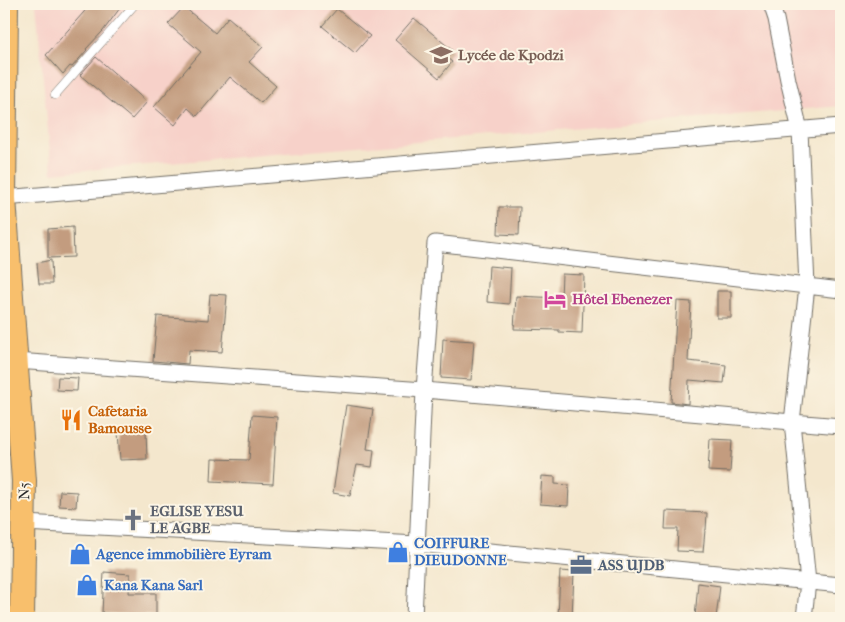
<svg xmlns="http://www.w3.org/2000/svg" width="845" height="622" font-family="'IM FELL French Canon',serif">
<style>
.built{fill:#f7d1c9}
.building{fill:#c39c7f}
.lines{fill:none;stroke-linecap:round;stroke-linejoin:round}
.service-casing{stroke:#716d64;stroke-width:9}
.minor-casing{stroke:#716d64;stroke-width:17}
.primary-casing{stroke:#716d64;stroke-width:26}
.service{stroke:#fff;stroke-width:8}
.minor{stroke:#fff;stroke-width:15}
.primary{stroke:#f8bf6c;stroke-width:24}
.labels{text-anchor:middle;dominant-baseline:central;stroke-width:4;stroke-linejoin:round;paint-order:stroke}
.education-label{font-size:15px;font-weight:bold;fill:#785e54;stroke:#fcf5e5;text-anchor:start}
.hotel-label{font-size:15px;font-weight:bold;fill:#b23c85;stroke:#fcf5e5;text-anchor:start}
.food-label{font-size:15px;font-weight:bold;fill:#c56008;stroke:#fcf5e5;text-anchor:start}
.street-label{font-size:15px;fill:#2b2b2b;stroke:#fcf5e5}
.worship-label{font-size:15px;font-weight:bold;fill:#5b616d;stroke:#fcf5e5;text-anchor:start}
.shop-label{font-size:15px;font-weight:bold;fill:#366cbe;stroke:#fcf5e5;text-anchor:start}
.service-label{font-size:15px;font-weight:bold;fill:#4e5e75;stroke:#fcf5e5;text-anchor:start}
</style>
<rect width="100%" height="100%" fill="#fcf5e5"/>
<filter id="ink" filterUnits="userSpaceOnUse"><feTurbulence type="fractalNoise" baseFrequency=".02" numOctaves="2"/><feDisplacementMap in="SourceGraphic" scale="10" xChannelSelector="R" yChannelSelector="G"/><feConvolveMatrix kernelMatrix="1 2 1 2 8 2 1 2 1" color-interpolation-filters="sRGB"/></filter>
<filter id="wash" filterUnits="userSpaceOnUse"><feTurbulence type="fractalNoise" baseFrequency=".0096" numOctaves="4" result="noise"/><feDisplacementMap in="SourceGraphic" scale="20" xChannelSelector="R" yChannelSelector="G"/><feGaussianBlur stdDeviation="1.12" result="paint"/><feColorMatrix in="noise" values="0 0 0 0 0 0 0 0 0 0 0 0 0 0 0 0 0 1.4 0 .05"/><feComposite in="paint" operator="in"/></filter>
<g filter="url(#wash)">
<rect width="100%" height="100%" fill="#f4e7cd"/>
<path class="built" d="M36 4H841V106L52 173Z"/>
<g id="blocks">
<path class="building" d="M91 4H123L103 31 86 49 87 50 72 67 70 66 63 74 46 55Z
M184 7 215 33 228 17 263 47 249 62 276 86 261 103 230 77 197 116 188 108 175 125 154 107 201 52 168 24Z
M337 9 370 36 355 53 322 26Z
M414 18 453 51 447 58 452 62 439 78 395 40Z
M96 57 147 102 132 119 80 75Z
M499 207H520L519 235 498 234Z
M73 227 74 257 48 258V229Z
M51 260 52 284H39L37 263Z
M489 266 511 268 509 304 487 302Z
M562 274 584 275 582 333 559 332V330L514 329 516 296 561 298Z
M717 291H731V318H717Z
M210 294 227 295 222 352 189 350 188 364 153 361 157 316 208 320Z
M677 301 691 302 688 361 726 365 724 383 689 380 688 404 671 402Z
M443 339 474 341 471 380 441 378Z
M58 377 78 378 77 391 57 390Z
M4 390 8 455H4Z
M346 405 373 409 367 449 374 450 372 467 357 465 350 496 333 493Z
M252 415 277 417 273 484 211 481 212 459 249 460Z
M146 431 147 459 120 460 118 432Z
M710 439 732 440 730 472 708 471Z
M542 476 555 477V484L569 485 568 506 540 504Z
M60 491 77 492 76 507 59 506Z
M666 511 707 513 706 530H705L703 552 677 551 678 529H665Z
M560 571 574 572 572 618H558Z
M104 572 130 574 129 593H156V616L102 613Z
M698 583 720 586 716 618H695Z"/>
</g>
</g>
<g filter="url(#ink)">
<use href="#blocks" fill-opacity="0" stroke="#716d64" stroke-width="1"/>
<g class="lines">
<g class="service-casing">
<path id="service" d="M55 95 135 4"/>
</g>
<g class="minor-casing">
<path id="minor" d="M771 4 776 19 788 80 800 130 807 286 792 422 841 426
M4 198 841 126
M16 361 424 390 792 422 808 582 804 618
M24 523 417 544 841 585
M414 618 424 390 435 243 841 290"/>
</g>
<g class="primary-casing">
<path id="primary" d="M6 4 4 198 24 481 22 618"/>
</g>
<use href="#service" class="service"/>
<use href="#minor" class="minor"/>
<use href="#primary" class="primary"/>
</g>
</g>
<defs>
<g id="school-bare" transform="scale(1.725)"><path d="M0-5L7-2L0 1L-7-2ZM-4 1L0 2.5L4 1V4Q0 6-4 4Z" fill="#8d6e63" stroke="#fcf5e5" stroke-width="2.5" paint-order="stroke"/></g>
<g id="hotel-bare" transform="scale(1.725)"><path d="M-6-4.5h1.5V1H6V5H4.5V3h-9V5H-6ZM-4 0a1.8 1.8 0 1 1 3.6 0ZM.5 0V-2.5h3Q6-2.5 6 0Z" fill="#d1479c" stroke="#fcf5e5" stroke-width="2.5" paint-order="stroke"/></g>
<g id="restaurant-bare" transform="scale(1.725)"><path d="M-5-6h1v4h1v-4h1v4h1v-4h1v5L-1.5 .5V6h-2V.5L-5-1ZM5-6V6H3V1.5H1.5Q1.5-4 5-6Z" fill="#e8710a" stroke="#fcf5e5" stroke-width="2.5" paint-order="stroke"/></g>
<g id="church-bare" transform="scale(1.725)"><path d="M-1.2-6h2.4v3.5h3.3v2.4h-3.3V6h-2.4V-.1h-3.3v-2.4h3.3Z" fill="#6b7280" stroke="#fcf5e5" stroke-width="2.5" paint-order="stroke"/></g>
<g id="shop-bare" transform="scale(1.725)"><path d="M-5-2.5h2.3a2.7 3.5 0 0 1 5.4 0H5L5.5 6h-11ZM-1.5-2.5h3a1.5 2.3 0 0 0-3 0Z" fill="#3f7fe0" stroke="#fcf5e5" stroke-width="2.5" paint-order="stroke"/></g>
<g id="office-bare" transform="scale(1.725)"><path d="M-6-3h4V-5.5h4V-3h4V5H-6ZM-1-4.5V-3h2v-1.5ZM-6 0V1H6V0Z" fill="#5c6f8a" stroke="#fcf5e5" stroke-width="2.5" paint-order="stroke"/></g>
</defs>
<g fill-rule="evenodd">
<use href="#school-bare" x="441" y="55"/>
<use href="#hotel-bare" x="555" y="299"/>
<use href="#restaurant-bare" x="71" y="420"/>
<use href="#church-bare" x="133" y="520"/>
<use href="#shop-bare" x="398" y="552"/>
<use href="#shop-bare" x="80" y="554"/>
<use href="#office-bare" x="581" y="565"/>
<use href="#shop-bare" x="87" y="585"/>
</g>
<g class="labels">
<g class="education-label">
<text x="458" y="55">Lycée de Kpodzi</text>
</g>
<g class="hotel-label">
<text x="572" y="299">Hôtel Ebenezer</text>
</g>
<g class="food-label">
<text x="88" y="411">Cafetaria<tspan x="88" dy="17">Bamousse</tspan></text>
</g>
<g class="street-label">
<text transform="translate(24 491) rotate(-91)">N5</text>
</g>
<g class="worship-label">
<text x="150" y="511">EGLISE YESU<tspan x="150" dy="17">LE AGBE</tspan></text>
</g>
<g class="shop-label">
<text x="414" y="543">COIFFURE<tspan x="414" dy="17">DIEUDONNE</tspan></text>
<text x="96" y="554">Agence immobilière Eyram</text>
<text x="104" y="585">Kana Kana Sarl</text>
</g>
<g class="service-label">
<text x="598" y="565">ASS UJDB</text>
</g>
</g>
<rect width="845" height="622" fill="none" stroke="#fcf5e5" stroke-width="20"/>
</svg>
